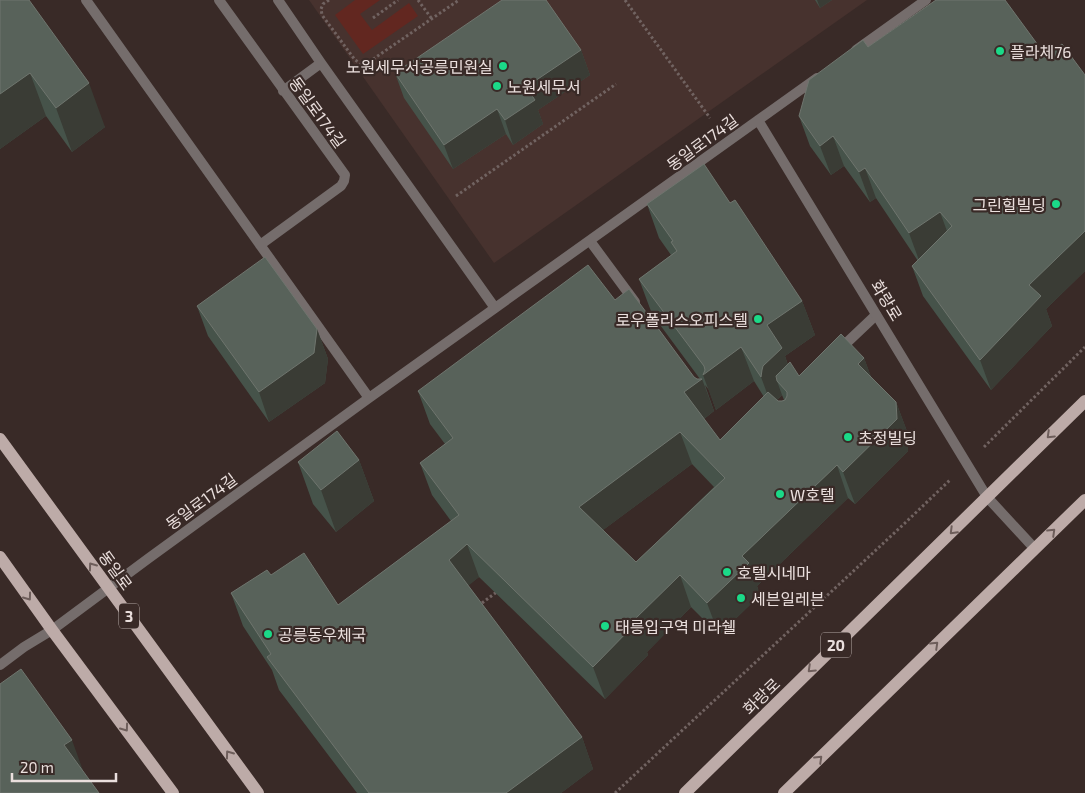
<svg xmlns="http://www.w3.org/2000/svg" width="1085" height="793" font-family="'Exo 2','Noto Sans KR',sans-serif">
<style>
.built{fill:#47322e}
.green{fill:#622720}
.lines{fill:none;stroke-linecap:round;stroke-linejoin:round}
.path{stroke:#716361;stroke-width:3;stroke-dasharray:2.5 2.5;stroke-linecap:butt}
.service{stroke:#756d6c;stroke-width:10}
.minor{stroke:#756d6c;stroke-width:10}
.primary{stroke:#bdaba8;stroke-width:12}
.wall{fill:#46534a;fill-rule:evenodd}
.shaded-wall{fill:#3a3c35}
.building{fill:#58625a;stroke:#6f756e;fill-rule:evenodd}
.oneway{stroke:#6e5e5b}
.poi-dot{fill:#1bd988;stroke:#392a27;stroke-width:2}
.labels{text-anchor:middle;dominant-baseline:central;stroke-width:4.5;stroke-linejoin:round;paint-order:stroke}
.shield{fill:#392a27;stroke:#b5a9a6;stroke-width:1}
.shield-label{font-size:15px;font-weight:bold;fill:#eadfdd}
.poi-label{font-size:16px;fill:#eadfdd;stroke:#392a27;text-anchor:start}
.street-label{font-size:16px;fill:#eadfdd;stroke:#392a27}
</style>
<rect width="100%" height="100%" fill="#392a27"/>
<path class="built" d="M309 0H867L494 263Z"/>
<path class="green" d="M355 0H380L360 14 372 30 409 3 418 16 363 54 335 15Z"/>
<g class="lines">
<path class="path" d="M329 0 323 4 321 9 322 15 355 60 360 63 366 64 459 0
M418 0 432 19
M625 0 710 118
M373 18 398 0
M456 196 616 84
M984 447 1085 347
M478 606 498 591
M615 793 905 523 951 479"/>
<path class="service" d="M590 241 635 302
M839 350 876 315"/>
<path class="minor" d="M86 0 369 398
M219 0 345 175 344 181 341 186 260 245
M278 0 321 63 495 308
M856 50 926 0
M283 91 321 63
M758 120 987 497 1035 549
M0 665 24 647 52 630 149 558 369 398 817 78"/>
<path class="primary" d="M0 439 258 793
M0 557 52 630 173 793
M685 793 1085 401
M784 793 1085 500"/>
</g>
<path class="wall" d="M0 0 105 127 72 152 46 116 0 149Z
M815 0H832L820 8Z
M868 47 1046 56 1085 75V271L1046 309 1052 326 991 390 923 296 912 266 918 261 876 198 870 202 844 166 831 175 810 146 799 116Z
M581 50 590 75 538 110 543 124 513 145 506 134 453 169 404 98 395 73Z
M730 203 802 301 815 335 785 356 788 365 799 376 864 358 871 377 896 402 908 434V451L855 504 848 498 757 586 760 595 719 635 691 607 647 652 648 655 605 699 479 577 468 585 582 737 593 769 561 793H357L279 690 272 670 243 626 231 593 271 575 338 605 451 521 432 495 420 463 445 444 430 424 418 391 615 300 694 377 697 379H700L652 314 639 279 671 255 659 238 647 204ZM754 381 764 397 720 440 704 419 714 411 705 385 709 390 716 410ZM782 395 784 400 782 401H778L777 400ZM692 464 714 487 636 562 603 530Z
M197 306 317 329 328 359 325 383 269 422 208 336Z
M359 460 374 501 336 532 313 504 298 462Z"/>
<path class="shaded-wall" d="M817 0H832L820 8Z
M581 50 590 75 538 110 543 124 513 145 505 120 526 87Z
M30 73 46 116 0 149V94Z
M89 83 105 127 72 152 56 108Z
M497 109 506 134 453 169 444 145Z
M833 136 844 166 831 175 820 146Z
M865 168 876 198 870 202 859 172Z
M940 212 951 242 920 263 909 233Z
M1085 231V271L1046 309 1052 326 991 390 980 360 1029 285Z
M802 301 815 335 785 356 794 383 777 381 782 395 776 401 774 412 761 377 762 370 763 366 767 325Z
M317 329 328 359 325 383 269 422 259 392Z
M741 347 754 381 716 410 703 375Z
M864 358 876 390 858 364Z
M702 379 714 411 696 425 684 392Z
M896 402 908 434V451L855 504 843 472Z
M680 432 692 464 591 539 579 507Z
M359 460 374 501 336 532 321 490Z
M837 465 848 498 757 586 760 595 719 635 707 603 742 556Z
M467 544 479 577 461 592 449 560Z
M680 575 691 607 647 652 648 655 605 699 593 667 634 620Z
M582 737 593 769 561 793H506Z
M72 740 85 776 64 745Z"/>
<path class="building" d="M0 0H29L89 83 56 108 30 73 0 94Z
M502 0H546L581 50 526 87 535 100 505 120 497 109 444 145 395 73Z
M936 0H1005L1046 56 1062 44 1085 75V231L1029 285 1041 296 980 360 912 266 952 226 940 212 909 233 865 168 859 172 833 136 820 146 799 116 809 80 863 40 868 47Z
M704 164 730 203 735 200 802 301 767 325 782 348 763 366 762 370 761 377 741 347 703 375 705 370 704 366 639 279 677 251 671 242 673 241 647 204Z
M265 257 317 329 314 353 259 392 197 306Z
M588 265 615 300 629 289 694 377 697 379H702L684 392 720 440 768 392 778 401H782L785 400 787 396V392L777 381 776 376 790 362 799 376 841 334 864 358 858 364 896 402 897 419 843 472 837 465 742 556 749 563 707 603 680 575 634 620 636 623 593 667 467 544 449 560 582 737 506 793H369L267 657 271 654 231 593 267 570 271 575 304 553 338 605 459 515 420 463 453 438 418 391ZM680 432 725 478 636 562 579 507Z
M337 431 359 460 321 490 298 462Z
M21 669 72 740 64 745 99 793H0V684Z"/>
<defs><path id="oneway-chevron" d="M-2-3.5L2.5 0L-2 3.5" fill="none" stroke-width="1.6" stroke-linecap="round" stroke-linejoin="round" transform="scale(1.25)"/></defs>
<g class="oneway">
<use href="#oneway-chevron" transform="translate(1050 435) rotate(136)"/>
<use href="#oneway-chevron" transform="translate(953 531) rotate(135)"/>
<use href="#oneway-chevron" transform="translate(1052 532) rotate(-44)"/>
<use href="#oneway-chevron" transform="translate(92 566) rotate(-126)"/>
<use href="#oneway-chevron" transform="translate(28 597) rotate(54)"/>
<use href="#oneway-chevron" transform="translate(935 645) rotate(-44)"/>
<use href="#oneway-chevron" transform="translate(811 669) rotate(136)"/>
<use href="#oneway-chevron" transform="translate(125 728) rotate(54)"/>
<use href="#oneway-chevron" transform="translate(229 754) rotate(-126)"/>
<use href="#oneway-chevron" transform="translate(819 759) rotate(-44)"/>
</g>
<g class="poi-dot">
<circle cx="1000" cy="51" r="5"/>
<circle cx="503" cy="66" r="5"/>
<circle cx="497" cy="86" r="5"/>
<circle cx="1056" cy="204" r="5"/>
<circle cx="758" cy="319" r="5"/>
<circle cx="848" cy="437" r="5"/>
<circle cx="780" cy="494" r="5"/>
<circle cx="727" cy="572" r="5"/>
<circle cx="741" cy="598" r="5"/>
<circle cx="605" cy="626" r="5"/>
<circle cx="268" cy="634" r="5"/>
</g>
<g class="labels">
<g class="shield">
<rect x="119" y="603.5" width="20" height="25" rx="4"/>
<rect x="821" y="632.5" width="30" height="25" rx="4"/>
</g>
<g class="shield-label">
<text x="129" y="616">3</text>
<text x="836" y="645">20</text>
</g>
<g class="poi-label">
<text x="1010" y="51">플라체76</text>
<text x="493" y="66" text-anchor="end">노원세무서공릉민원실</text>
<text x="507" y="86">노원세무서</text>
<text x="1046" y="204" text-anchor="end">그린힐빌딩</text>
<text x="748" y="319" text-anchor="end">로우폴리스오피스텔</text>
<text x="858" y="437">초정빌딩</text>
<text x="790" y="494">W호텔</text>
<text x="737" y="572">호텔시네마</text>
<text x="751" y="598">세븐일레븐</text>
<text x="615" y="626">태릉입구역 미라쉘</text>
<text x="278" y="634">공릉동우체국</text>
</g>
<g class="street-label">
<text transform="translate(318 112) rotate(54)">동일로174길</text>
<text transform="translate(702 142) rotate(-36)">동일로174길</text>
<text transform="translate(887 300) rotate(59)">화랑로</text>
<text transform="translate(201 501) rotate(-36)">동일로174길</text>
<text transform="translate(116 570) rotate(54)">동일로</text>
<text transform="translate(761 696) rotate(-44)">화랑로</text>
</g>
</g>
<path d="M12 773v8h104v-8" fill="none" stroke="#eadfdd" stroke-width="2.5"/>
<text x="20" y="773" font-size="15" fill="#eadfdd" stroke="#392a27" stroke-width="4" paint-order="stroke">20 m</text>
</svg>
